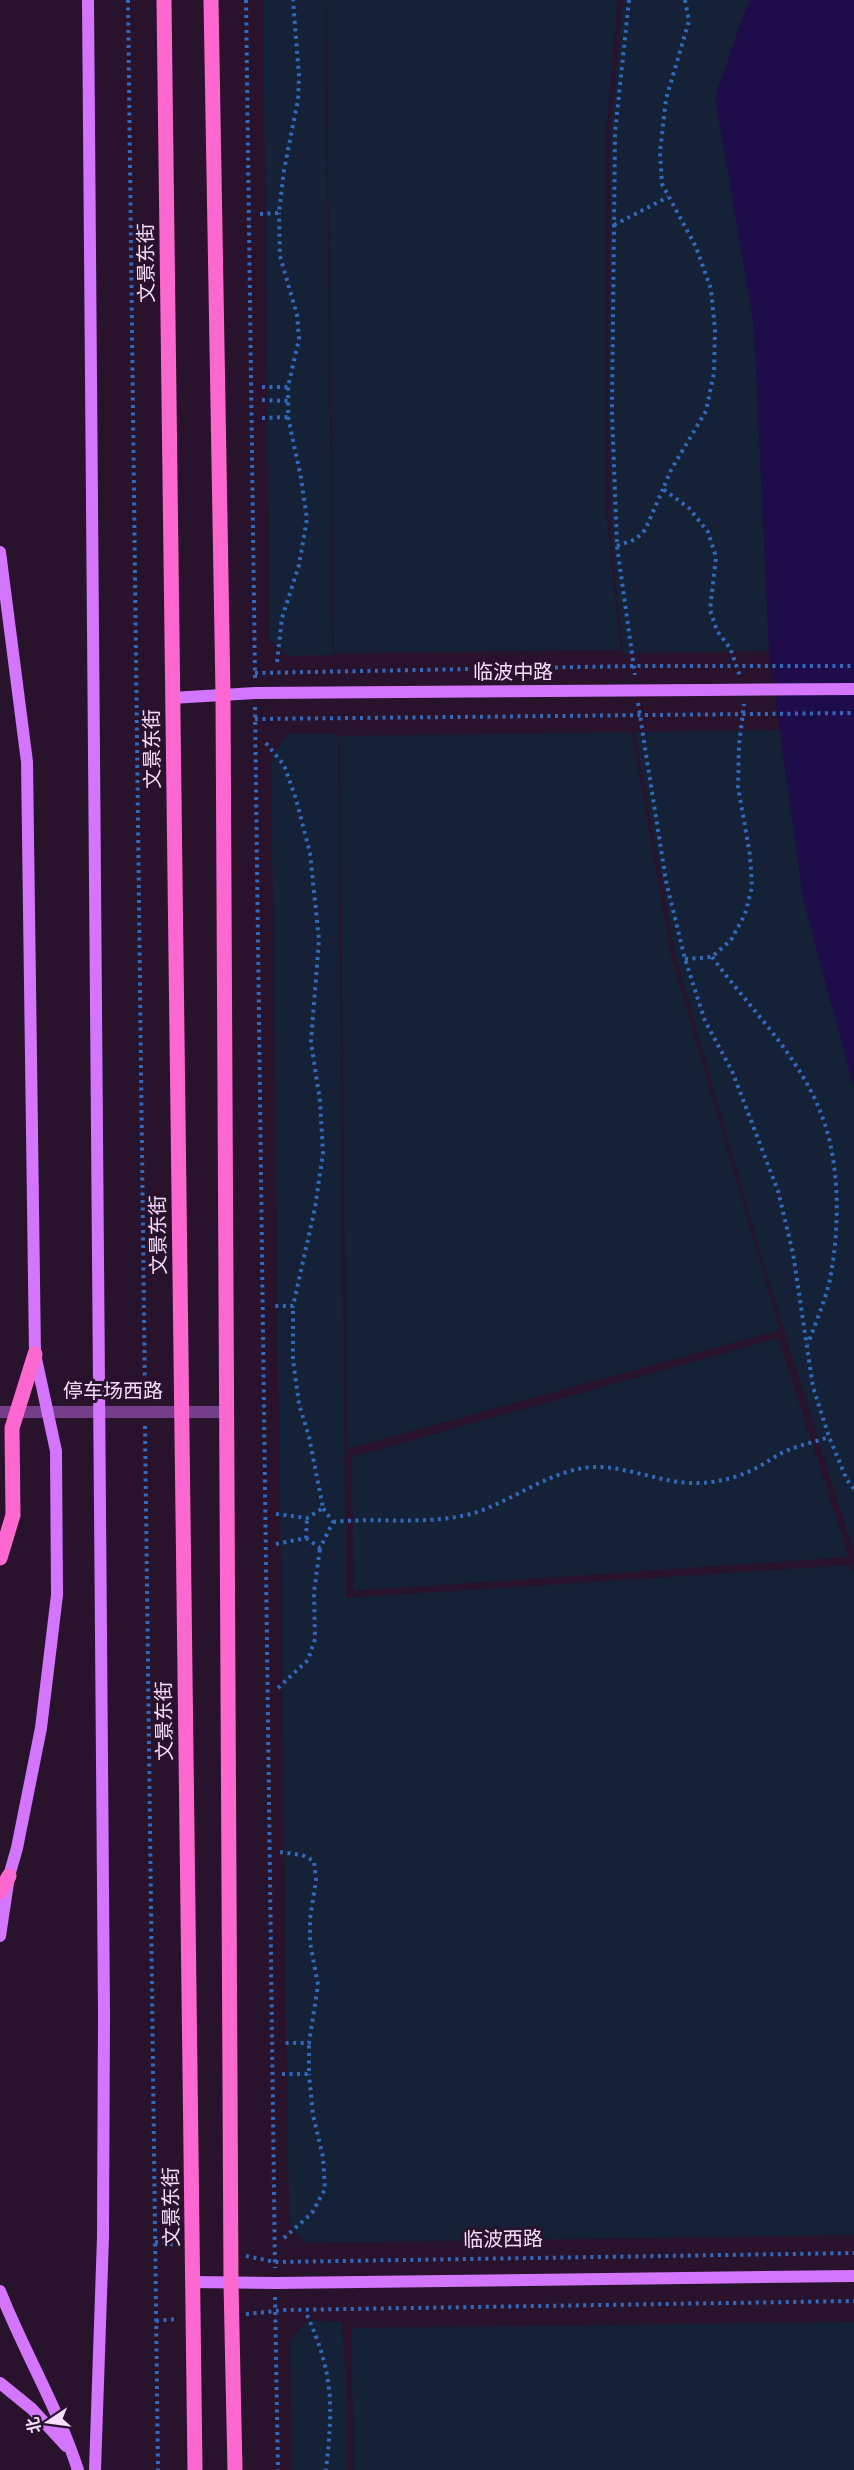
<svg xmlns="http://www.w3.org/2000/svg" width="854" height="2470" font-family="'Fira Sans','Noto Sans SC',sans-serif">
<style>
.green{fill:#152136}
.water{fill:#1f0c4b}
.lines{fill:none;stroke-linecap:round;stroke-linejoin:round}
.path{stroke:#3369bd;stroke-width:4;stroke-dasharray:3 4.5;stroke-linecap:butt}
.street{stroke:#743e8a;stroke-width:12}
.secondary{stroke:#d476fd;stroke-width:12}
.primary{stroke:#fd67d0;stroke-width:15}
.secondary-bridge{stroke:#d476fd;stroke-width:12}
.labels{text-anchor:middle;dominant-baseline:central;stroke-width:6;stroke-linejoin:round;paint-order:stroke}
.street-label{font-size:20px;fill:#f7defe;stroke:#28122c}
</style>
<rect width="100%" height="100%" fill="#28122c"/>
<path class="green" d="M263 0H325L333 655 288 656 270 640Z
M326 0H618L605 144 606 510 621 650 334 653Z
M623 0H854V650L623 653 611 537 608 412 610 134Z
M854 729V1553L763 1263 675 954 635 732Z
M632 732 671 955 780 1330 347 1449 339 736Z
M288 734H338L346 1598 852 1565 854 1572V2235L305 2243 289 2224 271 756Z
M778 1338 849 1557 353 1591 352 1457Z
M308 2320 342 2322 348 2405V2470H292L290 2340Z
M854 2322V2470H354L351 2328Z"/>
<path class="water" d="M749 0H854V1088L803 899 769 651 754 327 715 97Z"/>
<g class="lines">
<path class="path" d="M128 0 145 1397
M246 0 255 678
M629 0 615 133 612 412 617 546 635 675
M685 0 689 21 666 99 660 152 662 184 696 247 711 289 715 330 714 373 706 411 671 470 663 489 689 508 708 532 716 557 710 610 717 631 730 648 740 676
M260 214 279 213 284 170 298 100 299 76 293 0
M614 225 668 197
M262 387H288L299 339 297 315 280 256 279 213
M262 400 288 401
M262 418 288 417V387
M617 546 636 539 645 530 663 489
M277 662 282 618 299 565 307 519 301 478 288 417
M255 673 634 666H854
M638 703 666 881 685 959 705 1021 732 1071 778 1191 793 1253 813 1387 829 1437 847 1480 854 1489
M255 707 275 2268
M255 719 854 713
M266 743 284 765 296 799 310 853 319 940 311 1042 320 1101 323 1153 315 1208 293 1306H273
M712 957C732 984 754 1009 775 1036 792 1058 810 1085 820 1111 840 1159 840 1223 831 1274 827 1297 816 1321 808 1344
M685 959 712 957 731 940 745 914 752 887 750 855 738 787 739 745 744 704
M145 1426 158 2470
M276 1514 307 1518 323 1508 309 1437 299 1404 293 1360V1306
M333 1522C380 1517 429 1526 474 1513 512 1501 545 1474 584 1468 619 1462 660 1484 697 1483 717 1483 740 1477 758 1467 768 1462 776 1455 786 1451 799 1445 815 1442 829 1437
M306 1538 320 1548 333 1522 323 1508
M276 1544 306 1538 307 1518
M278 1688 308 1660 315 1639 314 1592 320 1548
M280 1852 302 1855 314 1861 316 1880 310 1919V1942L318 1985 309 2043H282
M282 2074H309V2043
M284 2238 312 2213 325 2189 323 2157 313 2115 309 2074
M155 2242 177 2245
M246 2256 275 2262 854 2253
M275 2297 278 2470
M246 2314 285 2310 854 2301
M307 2315C334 2375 333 2406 326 2470
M156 2321 176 2319"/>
<path class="street" d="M0 1412H227"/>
<path class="secondary" d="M88 0 104 2013 103 2237 95 2470
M0 552 27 762 35 1354 56 1451 57 1595 41 1728 17 1848 9 1876 0 1936
M172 698 255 693 703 690
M193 2282 275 2283 854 2276
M0 2291C24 2352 58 2408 78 2470
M0 2383 32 2409 66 2446"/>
<path class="primary" d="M164 0 195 2470
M211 0 223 694 231 2283 235 2470
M0 1558 13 1515 12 1428 35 1354
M0 1892 9 1876"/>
<path class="secondary-bridge" d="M703 690 854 689"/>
</g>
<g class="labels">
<g class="street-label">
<text transform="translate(146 263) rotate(-91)">文景东街</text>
<text x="513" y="672">临波中路</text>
<text transform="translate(152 749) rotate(-91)">文景东街</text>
<text transform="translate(158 1235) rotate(-91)">文景东街</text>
<text x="113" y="1391">停车场西路</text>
<text transform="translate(164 1721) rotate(-91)">文景东街</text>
<text transform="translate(171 2207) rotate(-91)">文景东街</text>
<text transform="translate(503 2239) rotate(-1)">临波西路</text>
</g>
</g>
<g transform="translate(48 2422) rotate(257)" stroke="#28122c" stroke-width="4.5" paint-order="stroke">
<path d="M0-4.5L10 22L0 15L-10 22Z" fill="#f7defe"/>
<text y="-9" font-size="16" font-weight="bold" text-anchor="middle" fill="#f7defe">北</text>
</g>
</svg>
